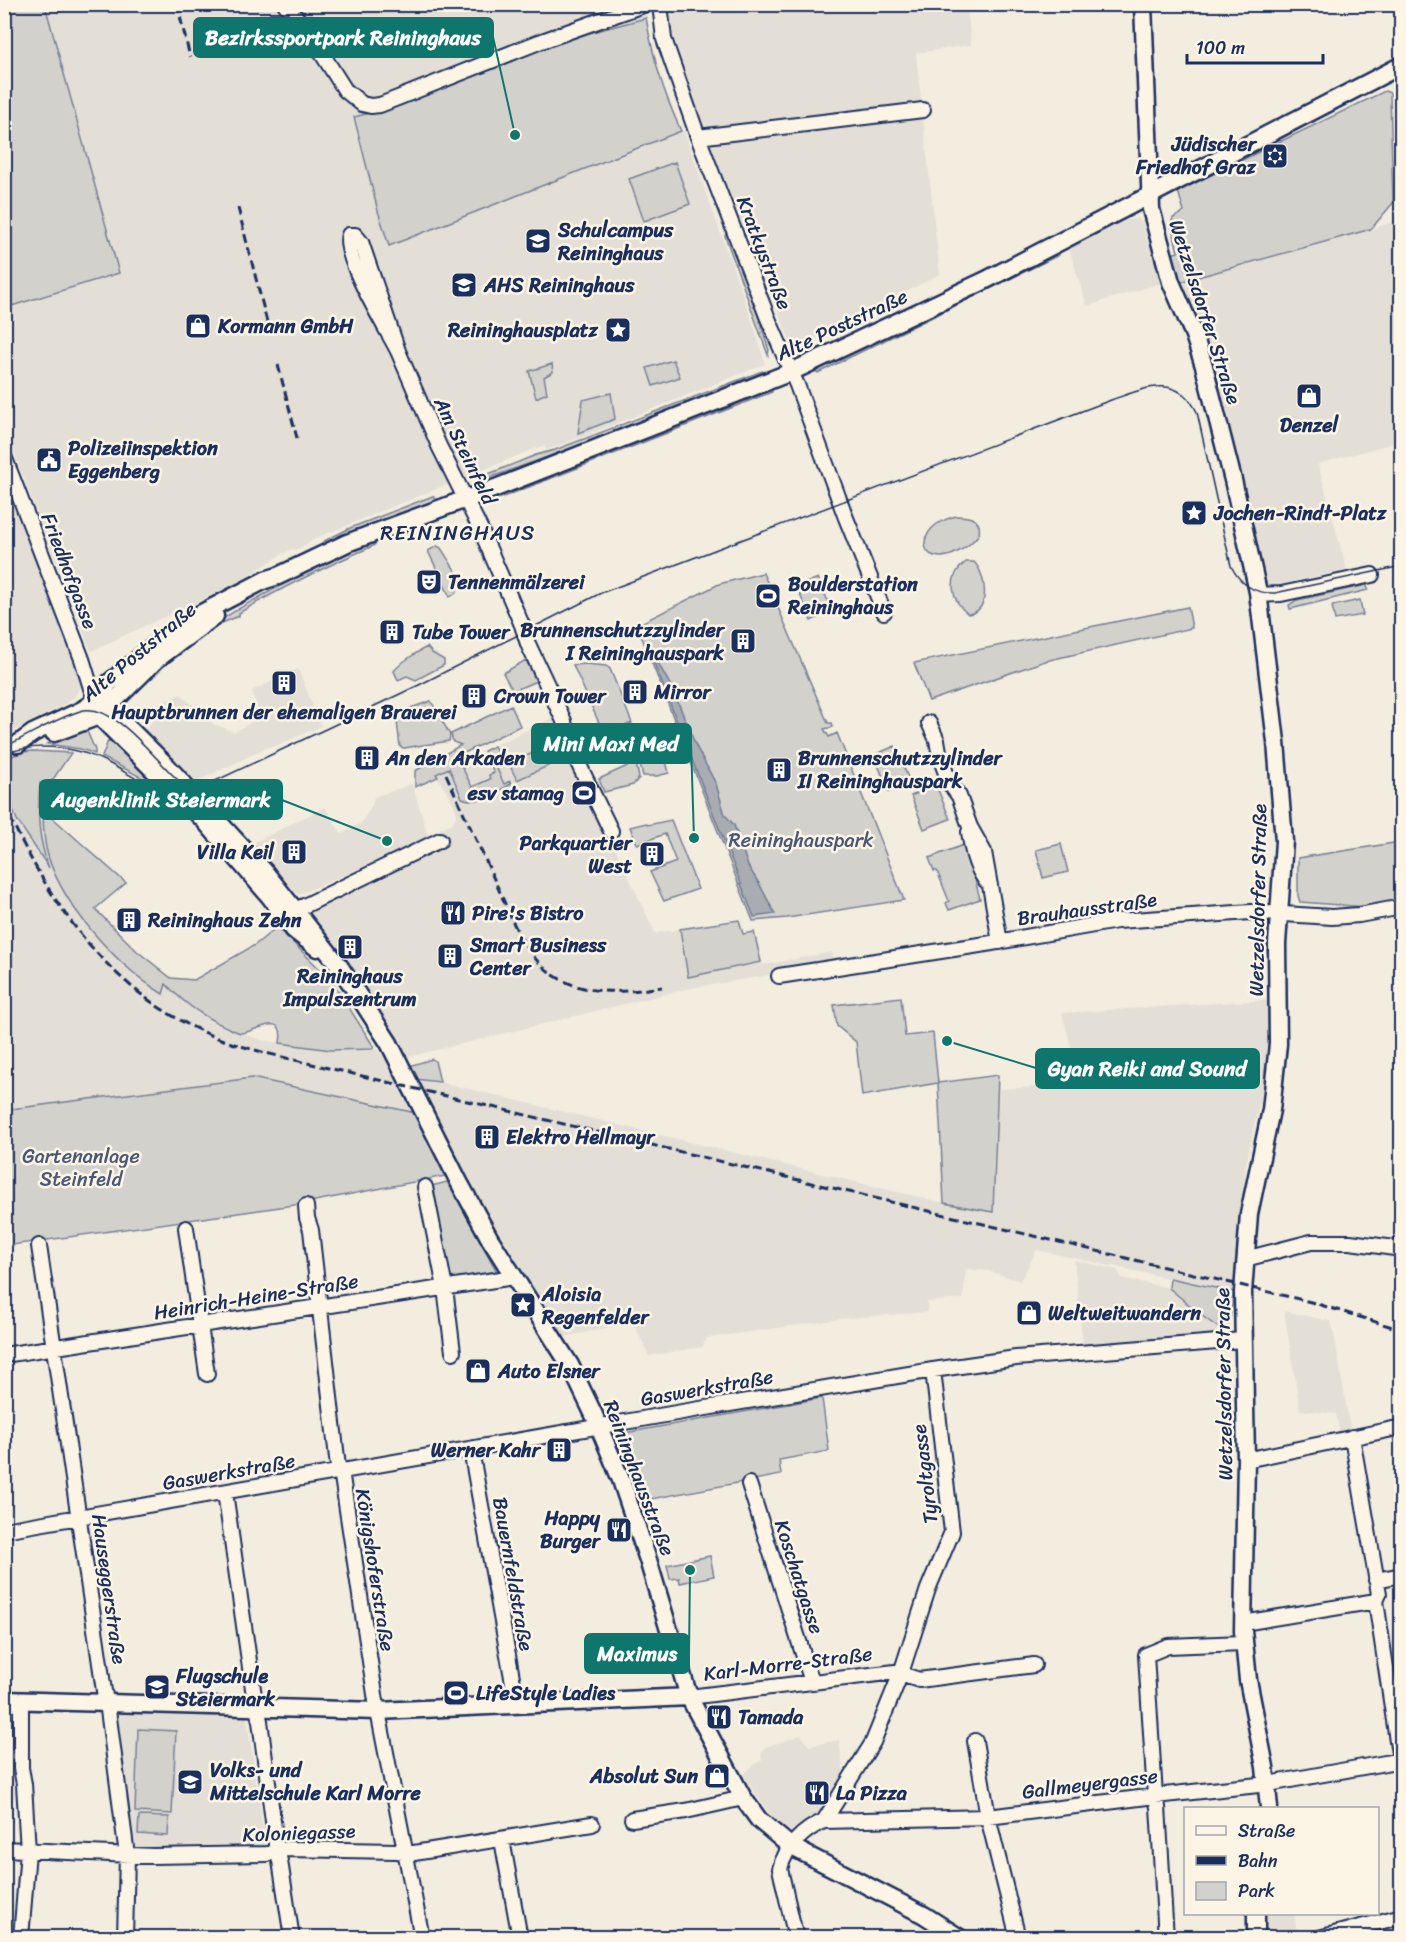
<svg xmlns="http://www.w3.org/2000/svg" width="1406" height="1942" font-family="Sriracha,sans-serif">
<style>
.built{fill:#e3dfd6}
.green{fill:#d3d1cc;stroke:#778095;stroke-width:1.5}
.water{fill:#a9acb3;stroke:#707a91;stroke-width:1.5}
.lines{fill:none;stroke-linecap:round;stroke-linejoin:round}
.minor-casing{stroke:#1b2f5e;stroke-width:18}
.major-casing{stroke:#1b2f5e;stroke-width:21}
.minor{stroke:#fcf5e5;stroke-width:14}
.major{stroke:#fcf5e5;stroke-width:16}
.tram{stroke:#1b2f5e;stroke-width:1.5}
.rail{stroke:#1b2f5e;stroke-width:3;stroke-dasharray:9 4.5;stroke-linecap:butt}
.labels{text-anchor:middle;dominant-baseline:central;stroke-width:5;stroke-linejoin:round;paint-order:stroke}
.poi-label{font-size:20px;font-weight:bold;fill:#1b2f5e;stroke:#fcf5e5;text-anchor:start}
.street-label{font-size:20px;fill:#1b2f5e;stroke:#fcf5e5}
.park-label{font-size:20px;fill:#49587a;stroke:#fcf5e5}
.neighbourhood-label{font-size:21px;letter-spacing:1.5px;fill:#1b2f5e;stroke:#fcf5e5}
.leader{fill:none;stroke:#0f766e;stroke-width:2}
.callout-dot{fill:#0f766e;stroke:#fcf5e5;stroke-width:2}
.callout{fill:#0f766e;stroke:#0f766e;stroke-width:2}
.callout-label{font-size:21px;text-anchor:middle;font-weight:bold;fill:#fff}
</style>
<rect width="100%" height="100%" fill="#f3ede0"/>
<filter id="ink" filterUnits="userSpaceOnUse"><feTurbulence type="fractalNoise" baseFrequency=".0167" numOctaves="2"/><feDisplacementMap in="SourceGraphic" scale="12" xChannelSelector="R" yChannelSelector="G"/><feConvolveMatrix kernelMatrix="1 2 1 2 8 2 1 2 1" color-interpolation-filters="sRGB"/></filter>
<g filter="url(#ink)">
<path class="built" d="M45 5H644L646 18 539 46 377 111 354 117 378 211 389 245 684 131 755 329 765 364 580 438 546 450 544 445 316 538 297 550 291 549 233 585 91 651 5 430V308L119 273Z
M669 5H967L971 45 916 53 940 274 794 350 708 144 673 35Z
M1137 219 1143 223 1161 283 1087 306 1069 248 1127 220Z
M1401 219V441L1318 464 1347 570 1272 586 1268 585 1264 572 1252 524 1181 289 1180 282 1371 229Z
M4 481 78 670 82 686 74 697 65 704 5 736Z
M298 669 321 726 274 747H268L198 781 186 775 143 733 166 701 181 694 212 723 234 732 260 717 252 691Z
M554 717 655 933 739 920 743 934 755 932 763 965 832 952 834 964 686 989 408 1057 400 1042 309 910 386 872 445 847 439 829 453 823 457 814 452 800 435 774Z
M40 783H44L42 808 53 869 62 887 83 919 107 946 163 993 165 983 179 998 198 1013 221 1026 262 1040 304 1046 353 1050 372 1049 374 1047 387 1060 397 1077 440 1082 944 1203 992 1212 999 1089 1081 1084 1062 1013 1267 1000 1269 1028 1265 1074 1246 1166 1239 1212 1237 1275 1246 1295 1037 1250 1020 1281 988 1271 966 1269 963 1299 927 1302V1312L848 1318 707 1338 702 1347 649 1356 633 1322 564 1337 492 1221 430 1106 416 1113 251 1078 5 1110V791L18 820 47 866 39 830 38 807Z
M412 784 430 841 402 850 298 895 253 843 325 807 342 834 361 823 372 805 374 797Z
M1074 1260 1117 1270 1122 1278 1169 1288 1206 1319 1223 1331V1333L1083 1345Z
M1284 1311 1330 1321 1333 1328 1351 1433 1340 1434 1336 1414 1300 1410Z
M122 1712 246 1713 266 1848H134L116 1721V1716Z
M801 1735 809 1746 839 1740 844 1776 834 1800 827 1811 812 1819 796 1832 788 1831 769 1814 743 1775 756 1763 762 1761 761 1754 765 1747Z
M1262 1914H1294L1298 1937H1262Z"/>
<path class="green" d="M5 4 45 5 119 273 5 308Z
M646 18C654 62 663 91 681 131L389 246 378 211 354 117 377 111 539 46Z
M1385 91 1390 93 1393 203 1371 229 1180 282 1172 254 1178 252 1171 224 1173 218 1184 212 1178 191Z
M675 162 690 204 644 221 629 179Z
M726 232H728L748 284 769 350 768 355 725 236Z
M1060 249 1059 255 818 373 813 370Z
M673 360 680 377 653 386 647 368Z
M552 364 553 372 544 377 547 393 536 398 529 371Z
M762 371 766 374 601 438 486 479V475L536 455 555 450Z
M772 387V392L498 499 494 497Z
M611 393 615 419 578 433 583 400Z
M433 496 436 500 332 542 324 541 350 528Z
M956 516C969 516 982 518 979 534 970 546 946 564 930 554 926 551 925 547 925 542 928 526 942 520 956 516Z
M377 542 373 546C327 566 282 587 239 613V616L220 624 211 631H207C223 617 240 608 258 598 296 576 336 557 377 542Z
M437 546 441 548 460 578 456 593 450 597 428 551Z
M966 562H974C986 574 992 612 968 614 950 600 947 576 966 562Z
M763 573 828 723H832L833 727 824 729 829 737 837 733 904 900 787 918 753 921 637 625 719 584Z
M818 578 832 611 811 621 797 587Z
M1367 585 1368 590 1290 609 1289 605 1297 600Z
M1360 600 1363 615 1335 620 1332 606Z
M1188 607 1192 628 1045 661 929 701 914 663Z
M427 647 432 653 444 660V665L416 680 407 676 398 680 394 671C401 662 417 652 427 647Z
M526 660 536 681 513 691 503 673Z
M586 664 606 666 610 669 632 723 604 734 573 665Z
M431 701 450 735 449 741 404 748 400 747 396 713Z
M511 705 520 726 466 752 465 758 459 761 472 787 490 779 489 775 494 773 484 751 494 746 500 759 494 762 504 784 510 781 511 784C496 792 479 806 462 798L449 768 436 774 438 777 415 787V771L461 745 453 742 451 734Z
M86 729 95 750V754L81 749 47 744Z
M108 741 117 744 160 787 102 757Z
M549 746 553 748 559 761 517 780 511 768 512 762Z
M895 746 912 787 903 791 901 787 889 792 874 755Z
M663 749 669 773 657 776H643L639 761Z
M33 751 71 753 49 785 46 812 126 883 95 909 137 951 171 978 194 980 255 945 277 927 332 981 374 1047 372 1049 331 1050 280 1043C286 1008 253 1034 240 1033 210 1021 187 1007 166 984L163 994C117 966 58 902 46 848 42 826 43 805 44 783H40C37 813 38 839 49 868L17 820 5 791V759L22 752Z
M636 762 639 778 633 785 604 792 599 779Z
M936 785 950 819 924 829 911 796Z
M671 820 698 889 664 901 650 872 676 862 665 834 637 844 630 827 646 823 648 825Z
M1401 842V902L1366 907 1300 902 1298 896V858Z
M966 844 980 899 949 910 946 903 949 901 937 871H934L929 858Z
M1061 844 1068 872 1043 878 1036 850Z
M739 920 743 934 754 932 761 962 688 977 680 929Z
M901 997 905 1036 933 1033 938 1083 998 1075 993 1212 944 1203 938 1083 862 1096 856 1042 837 1026 834 1005Z
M432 1059 435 1061 440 1082 415 1079 411 1070 412 1065Z
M252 1078 416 1113 445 1176 294 1205 5 1246 4 1110Z
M447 1182 452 1189 497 1272 449 1280 431 1186Z
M1170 1278 1234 1292 1229 1323 1223 1331 1206 1319 1169 1288Z
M822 1398 829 1451 779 1460 781 1475 640 1501 617 1442 619 1434Z
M710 1556 714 1576 680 1583 679 1578 670 1579 667 1565Z
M138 1729 176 1731 172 1814 135 1812Z
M139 1816 169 1817 168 1836 138 1834Z"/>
<path class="water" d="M657 661 673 690 696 746 716 784 725 815 734 825 748 866 760 885 775 914 754 917 654 663Z"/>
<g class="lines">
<g class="minor-casing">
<path id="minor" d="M285 4 307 30 345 90 362 104 371 106 380 105 539 42 646 4
M660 4 664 39 698 137 767 316 797 385 846 518 884 612
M698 137 923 110
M398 351C388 331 340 253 349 235H355L361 242 398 351 439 446 480 528 522 625 528 644 564 721 568 742 611 831
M4 456 82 659 95 701
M1259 595 1281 594 1372 575
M929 723 937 740 940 757 950 784 959 796 970 827 984 852 1000 942
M969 832C972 850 975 866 986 881
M287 912 304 906 440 840
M779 976 986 944 1117 921 1251 912 1332 917 1359 915 1402 907
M425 1187 445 1288 453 1352
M306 1206 307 1218 311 1230 338 1467 342 1477 376 1701 422 1938
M186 1228 207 1374
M39 1246 104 1691 108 1710 127 1855 125 1938
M1245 1259 1311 1242H1350L1402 1249
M4 1355 514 1277
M471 1450 517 1705
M1246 1460 1402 1427
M749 1484 812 1682
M225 1492 254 1696 260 1721 277 1852 280 1861 292 1938
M4 1530 682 1412 933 1370 1016 1358 1243 1340
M1376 1580 1402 1575
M1376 1601 1402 1774
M1243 1623 1376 1601 1379 1594 1352 1437
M689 1697 895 1672 919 1680 1034 1665
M21 1700V1768L24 1784 28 1851 21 1938
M975 1741 988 1817 1018 1938
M632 1819 686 1811 743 1798
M824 1821 873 1742 901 1673 928 1589 952 1532 933 1370
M502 1840 520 1938
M4 1849 153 1856 267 1854 287 1849 397 1851 414 1853 592 1824
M796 1938 780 1869C785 1847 805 1829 824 1821L988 1817 1155 1796 1268 1784 1402 1760
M1166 1938 1158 1807 1155 1796 1146 1655 1168 1646 1243 1643
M1319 1938 1402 1916"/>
</g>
<g class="major-casing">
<path id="major" d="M1143 4 1151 209 1171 282 1194 335 1204 366 1233 480 1258 592 1276 742 1284 841 1277 944 1278 1044 1271 1110 1249 1214 1243 1292 1246 1460 1243 1631 1248 1680 1265 1767 1269 1808
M95 701 108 708 167 766 264 871 340 967 389 1043 459 1182 490 1239 570 1365 594 1415 621 1480 648 1560 689 1697 743 1798 759 1820 790 1846 924 1915 960 1938
M95 701 99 716 204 820 271 898 294 930 317 948
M54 733 99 716 157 659 215 616
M18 744 33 733 82 710 95 701 109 683 163 639 194 617 265 580 278 576 347 543 493 489 791 372 984 281 1402 65
M4 1700 378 1711 689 1697
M1256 1914V1938"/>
</g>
<use href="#minor" class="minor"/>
<use href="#major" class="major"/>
<path class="tram" d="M4 747C29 736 54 719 80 711 113 700 155 760 178 780L191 786 209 784 419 685 601 593 1111 400C1143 389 1177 372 1197 412L1231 566C1240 584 1255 594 1275 593L1402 566
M7 753C35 743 70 746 98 758 135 774 156 801 200 792"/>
<path class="rail" d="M177 4 190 57
M238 208 268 326
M278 365 297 438
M446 774C463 812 481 850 498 888 507 907 514 928 526 946 559 997 609 995 662 987
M4 804C47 900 108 991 208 1034 236 1046 265 1053 295 1060L1311 1302 1402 1330"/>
</g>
</g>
<defs>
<g id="synagogue-square" transform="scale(1.35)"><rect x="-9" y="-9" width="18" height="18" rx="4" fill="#1b2f5e" stroke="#fcf5e5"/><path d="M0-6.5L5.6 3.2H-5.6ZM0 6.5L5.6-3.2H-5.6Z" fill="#fff"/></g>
<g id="school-square" transform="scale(1.35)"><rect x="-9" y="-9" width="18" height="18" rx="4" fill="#1b2f5e" stroke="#fcf5e5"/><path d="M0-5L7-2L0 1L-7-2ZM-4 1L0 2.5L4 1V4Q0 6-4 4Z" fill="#fff"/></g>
<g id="shop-square" transform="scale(1.35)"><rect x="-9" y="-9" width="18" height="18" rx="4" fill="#1b2f5e" stroke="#fcf5e5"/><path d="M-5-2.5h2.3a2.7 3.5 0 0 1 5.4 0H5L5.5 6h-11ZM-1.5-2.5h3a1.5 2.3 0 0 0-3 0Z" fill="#fff"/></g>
<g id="sight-square" transform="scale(1.35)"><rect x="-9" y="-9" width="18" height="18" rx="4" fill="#1b2f5e" stroke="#fcf5e5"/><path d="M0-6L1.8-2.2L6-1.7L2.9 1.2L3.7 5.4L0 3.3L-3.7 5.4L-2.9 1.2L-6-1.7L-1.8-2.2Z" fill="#fff"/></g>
<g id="civic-square" transform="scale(1.35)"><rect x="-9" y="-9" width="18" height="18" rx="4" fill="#1b2f5e" stroke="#fcf5e5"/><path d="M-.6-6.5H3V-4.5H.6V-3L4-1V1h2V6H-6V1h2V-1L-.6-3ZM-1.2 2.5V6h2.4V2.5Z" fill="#fff"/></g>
<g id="theatre-square" transform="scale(1.35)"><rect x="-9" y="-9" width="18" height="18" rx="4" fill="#1b2f5e" stroke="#fcf5e5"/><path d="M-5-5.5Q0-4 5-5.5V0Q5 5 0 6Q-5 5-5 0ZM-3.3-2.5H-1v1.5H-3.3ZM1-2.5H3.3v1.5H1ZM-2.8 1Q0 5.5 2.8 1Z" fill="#fff"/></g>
<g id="stadium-square" transform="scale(1.35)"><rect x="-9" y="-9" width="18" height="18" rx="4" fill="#1b2f5e" stroke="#fcf5e5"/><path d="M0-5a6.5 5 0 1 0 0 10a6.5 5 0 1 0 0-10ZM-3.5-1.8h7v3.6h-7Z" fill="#fff"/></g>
<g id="building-square" transform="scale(1.35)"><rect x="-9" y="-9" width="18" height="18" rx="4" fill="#1b2f5e" stroke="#fcf5e5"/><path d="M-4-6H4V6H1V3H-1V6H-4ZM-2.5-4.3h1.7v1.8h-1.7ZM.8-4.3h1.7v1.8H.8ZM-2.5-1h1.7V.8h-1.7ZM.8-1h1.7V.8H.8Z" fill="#fff"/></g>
<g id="restaurant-square" transform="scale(1.35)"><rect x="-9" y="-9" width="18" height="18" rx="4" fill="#1b2f5e" stroke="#fcf5e5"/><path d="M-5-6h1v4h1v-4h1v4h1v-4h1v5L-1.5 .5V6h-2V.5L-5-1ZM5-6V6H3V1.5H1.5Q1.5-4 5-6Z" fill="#fff"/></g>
</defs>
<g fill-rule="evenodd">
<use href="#synagogue-square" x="1275" y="156"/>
<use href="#school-square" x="538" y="241"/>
<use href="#school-square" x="464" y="285"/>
<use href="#shop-square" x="198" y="326"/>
<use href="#sight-square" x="618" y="330"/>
<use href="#shop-square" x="1309" y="396"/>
<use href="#civic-square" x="49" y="460"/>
<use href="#sight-square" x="1194" y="513"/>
<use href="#theatre-square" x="429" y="582"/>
<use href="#stadium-square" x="768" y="596"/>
<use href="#building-square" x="392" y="632"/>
<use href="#building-square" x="743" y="641"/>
<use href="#building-square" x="284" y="683"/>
<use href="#building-square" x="635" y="692"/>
<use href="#building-square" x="474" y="696"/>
<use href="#building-square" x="367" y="758"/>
<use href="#building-square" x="779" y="770"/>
<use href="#stadium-square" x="584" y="793"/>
<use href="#building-square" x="294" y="852"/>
<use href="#building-square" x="652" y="854"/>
<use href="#restaurant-square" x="453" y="913"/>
<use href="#building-square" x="129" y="920"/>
<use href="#building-square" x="350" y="947"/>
<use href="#building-square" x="450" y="956"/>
<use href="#building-square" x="487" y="1137"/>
<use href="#sight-square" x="523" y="1305"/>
<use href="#shop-square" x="1029" y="1313"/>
<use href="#shop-square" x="478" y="1371"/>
<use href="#building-square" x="559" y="1450"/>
<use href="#restaurant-square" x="619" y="1530"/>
<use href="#school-square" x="157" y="1687"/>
<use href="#stadium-square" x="456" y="1693"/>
<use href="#restaurant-square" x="719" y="1717"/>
<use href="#shop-square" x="717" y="1776"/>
<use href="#school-square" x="190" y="1782"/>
<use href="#restaurant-square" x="817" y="1793"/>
</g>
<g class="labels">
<g class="poi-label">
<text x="1256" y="144" text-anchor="end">Jüdischer<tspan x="1256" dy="23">Friedhof Graz</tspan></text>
<text x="558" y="230">Schulcampus<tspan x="558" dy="23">Reininghaus</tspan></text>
<text x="484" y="285">AHS Reininghaus</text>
<text x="218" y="326">Kormann GmbH</text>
<text x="598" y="330" text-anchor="end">Reininghausplatz</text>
<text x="1309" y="425" text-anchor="middle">Denzel</text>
<text x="68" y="448">Polizeiinspektion<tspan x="68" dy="23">Eggenberg</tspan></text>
<text x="1214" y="513">Jochen-Rindt-Platz</text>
<text x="448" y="582">Tennenmälzerei</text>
<text x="788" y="584">Boulderstation<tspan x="788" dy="23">Reininghaus</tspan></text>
<text x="724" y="630" text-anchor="end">Brunnenschutzzylinder<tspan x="724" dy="23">I Reininghauspark</tspan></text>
<text x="412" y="632">Tube Tower</text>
<text x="654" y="692">Mirror</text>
<text x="494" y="696">Crown Tower</text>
<text x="284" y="712" text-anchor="middle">Hauptbrunnen der ehemaligen Brauerei</text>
<text x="386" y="758">An den Arkaden</text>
<text x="798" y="758">Brunnenschutzzylinder<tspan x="798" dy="23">II Reininghauspark</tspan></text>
<text x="564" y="793" text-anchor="end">esv stamag</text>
<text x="632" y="843" text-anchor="end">Parkquartier<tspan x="632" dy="23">West</tspan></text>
<text x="274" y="852" text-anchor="end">Villa Keil</text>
<text x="472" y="913">Pire's Bistro</text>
<text x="148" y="920">Reininghaus Zehn</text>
<text x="470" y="945">Smart Business<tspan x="470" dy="23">Center</tspan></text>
<text x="350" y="976" text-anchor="middle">Reininghaus<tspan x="350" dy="23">Impulszentrum</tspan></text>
<text x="506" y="1137">Elektro Hellmayr</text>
<text x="542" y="1294">Aloisia<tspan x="542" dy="23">Regenfelder</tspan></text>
<text x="1048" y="1313">Weltweitwandern</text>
<text x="498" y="1371">Auto Elsner</text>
<text x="540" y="1450" text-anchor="end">Werner Kahr</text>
<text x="600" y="1518" text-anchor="end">Happy<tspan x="600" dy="23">Burger</tspan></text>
<text x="176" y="1676">Flugschule<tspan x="176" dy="23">Steiermark</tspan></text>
<text x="476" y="1693">LifeStyle Ladies</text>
<text x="738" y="1717">Tamada</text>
<text x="210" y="1770">Volks- und<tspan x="210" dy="23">Mittelschule Karl Morre</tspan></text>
<text x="698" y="1776" text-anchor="end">Absolut Sun</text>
<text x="836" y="1793">La Pizza</text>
</g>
<g class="street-label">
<text transform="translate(764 253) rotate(69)">Kratkystraße</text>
<text transform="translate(1205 312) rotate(72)">Wetzelsdorfer Straße</text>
<text transform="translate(842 325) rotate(-25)">Alte Poststraße</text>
<text transform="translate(465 451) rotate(64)">Am Steinfeld</text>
<text transform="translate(69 571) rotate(69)">Friedhofgasse</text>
<text transform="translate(139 652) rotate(-40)">Alte Poststraße</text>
<text transform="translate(1258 900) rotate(-89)">Wetzelsdorfer Straße</text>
<text transform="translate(1087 909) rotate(-8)">Brauhausstraße</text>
<text transform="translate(256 1297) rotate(-9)">Heinrich-Heine-Straße</text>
<text transform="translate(1224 1384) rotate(-91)">Wetzelsdorfer Straße</text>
<text transform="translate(707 1388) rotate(-10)">Gaswerkstraße</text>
<text transform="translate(229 1472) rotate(-10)">Gaswerkstraße</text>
<text transform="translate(925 1474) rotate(-97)">Tyroltgasse</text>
<text transform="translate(639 1478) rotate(69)">Reininghausstraße</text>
<text transform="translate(375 1570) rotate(81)">Königshoferstraße</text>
<text transform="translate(513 1574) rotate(80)">Bauernfeldstraße</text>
<text transform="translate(799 1577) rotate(72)">Koschatgasse</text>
<text transform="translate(109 1589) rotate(82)">Hauseggerstraße</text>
<text transform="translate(788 1664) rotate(-7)">Karl-Morre-Straße</text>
<text transform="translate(1090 1784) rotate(-7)">Gallmeyergasse</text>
<text transform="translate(299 1833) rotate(-2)">Koloniegasse</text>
</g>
<g class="park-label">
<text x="801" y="840">Reininghauspark</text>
<text x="81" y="1156">Gartenanlage<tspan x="81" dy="23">Steinfeld</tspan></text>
</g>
<g class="neighbourhood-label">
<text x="458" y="533">REININGHAUS</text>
</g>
</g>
<path class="leader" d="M515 135L493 37M694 838L691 743M387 841L282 800M947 1041L1036 1068M690 1570L689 1654"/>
<g class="callout-dot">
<circle cx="515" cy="135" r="6"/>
<circle cx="694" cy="838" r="6"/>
<circle cx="387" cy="841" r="6"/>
<circle cx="947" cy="1041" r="6"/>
<circle cx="690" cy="1570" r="6"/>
</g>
<g class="callout">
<rect x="194" y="18" width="299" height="39" rx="6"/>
<rect x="532" y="724" width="159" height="39" rx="6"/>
<rect x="40" y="780" width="242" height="39" rx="6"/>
<rect x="1036" y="1049" width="223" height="39" rx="6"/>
<rect x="585" y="1634" width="104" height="39" rx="6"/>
</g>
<g class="callout-label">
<text x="343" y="45">Bezirkssportpark Reininghaus</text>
<text x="611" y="751">Mini Maxi Med</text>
<text x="161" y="807">Augenklinik Steiermark</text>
<text x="1147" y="1076">Gyan Reiki and Sound</text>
<text x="637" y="1661">Maximus</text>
</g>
<rect width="1406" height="1942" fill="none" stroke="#fcf5e5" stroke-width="24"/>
<rect x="12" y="12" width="1382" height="1918" fill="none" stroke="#1b2f5e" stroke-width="2" filter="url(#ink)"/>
<rect x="1184" y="1807" width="195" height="108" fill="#fcf5e5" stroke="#a2a6af" stroke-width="1.5"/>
<rect x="1196" y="1826" width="30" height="9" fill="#fcf5e5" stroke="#a2a6af" stroke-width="1.5"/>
<text x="1238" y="1837" font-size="18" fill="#1b2f5e">Straße</text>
<rect x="1196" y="1856" width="30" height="9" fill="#1b2f5e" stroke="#a2a6af" stroke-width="1.5"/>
<text x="1238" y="1867" font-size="18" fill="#1b2f5e">Bahn</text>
<rect x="1196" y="1882" width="30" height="18" fill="#d3d1cc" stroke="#a2a6af" stroke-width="1.5"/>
<text x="1238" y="1897" font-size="18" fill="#1b2f5e">Park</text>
<path d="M1187 54v9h136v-9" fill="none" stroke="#1b2f5e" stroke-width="3"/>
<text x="1196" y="54" font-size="18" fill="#1b2f5e" stroke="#fcf5e5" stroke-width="4.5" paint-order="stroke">100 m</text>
</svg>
